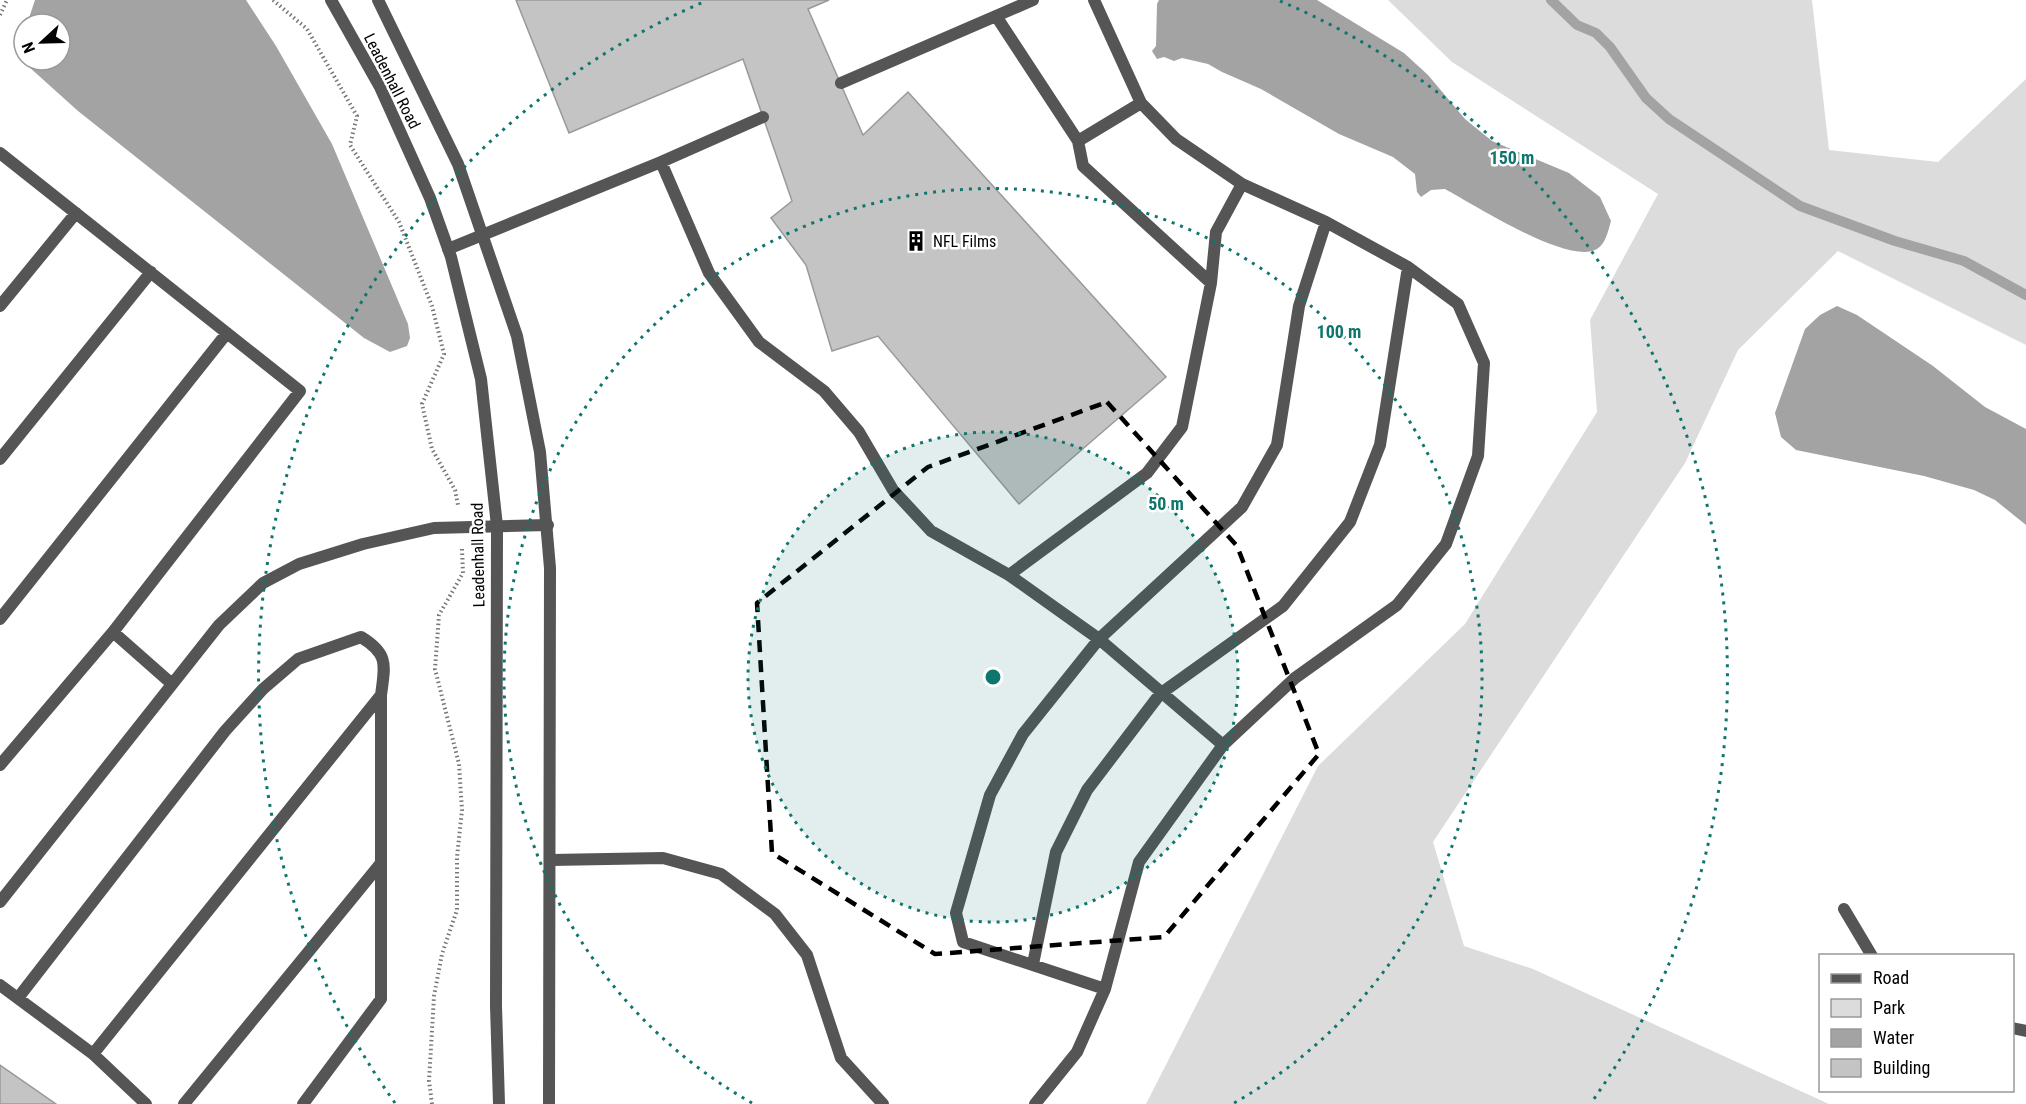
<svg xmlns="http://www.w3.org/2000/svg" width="2026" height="1104" font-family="'Roboto Condensed',sans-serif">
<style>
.green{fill:#dcdcdc}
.water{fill:#a3a3a3}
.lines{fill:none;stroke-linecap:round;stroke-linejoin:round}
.stream{stroke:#a3a3a3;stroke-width:10}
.building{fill:#c4c4c4;stroke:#999;stroke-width:1.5}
.path{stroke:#777;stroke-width:4;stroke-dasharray:1.5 3;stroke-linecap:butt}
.lane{stroke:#555;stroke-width:12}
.street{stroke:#555;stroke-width:12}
.marked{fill:none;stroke:#000;stroke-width:4.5;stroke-dasharray:12 8;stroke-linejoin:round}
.ring{fill:none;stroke:#0f766e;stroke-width:3;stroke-dasharray:3 6}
.labels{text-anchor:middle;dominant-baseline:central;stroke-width:5;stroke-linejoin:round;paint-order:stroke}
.street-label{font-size:16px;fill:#000;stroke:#fff}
.poi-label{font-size:16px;fill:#000;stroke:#fff;text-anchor:start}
.centre{fill:#0f766e;stroke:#fff;stroke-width:3}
.ring-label{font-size:18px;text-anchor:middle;font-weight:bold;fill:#0f766e;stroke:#fff;stroke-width:5;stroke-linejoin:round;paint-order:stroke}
</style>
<rect width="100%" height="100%" fill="#fff"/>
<path class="green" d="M1388 0H1812L1829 150 1938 162 2026 79V345L1838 251 1738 350 1685 463 1433 842 1464 946 1533 969 1829 1104H1146L1318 766 1465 624 1597 412 1590 320 1658 194 1452 62Z"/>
<path class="water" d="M35 0H246L276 46 332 144 408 324 410 338 407 346 390 352 364 338 78 111 28 66 26 60H60V24H27Z
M1159 0H1317L1404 53 1428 75 1465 119 1492 141 1569 173 1600 197 1611 221C1608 231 1606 243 1597 249 1569 266 1473 204 1445 189L1431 190 1421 197 1417 192 1415 174 1393 157 1339 134 1261 89 1222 72 1208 64 1182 58 1174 61 1164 57 1157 59 1152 51 1156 46 1157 4Z
M1837 306 1857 315 1933 366 1985 407 2026 429V525L1995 500 1974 490 1924 476 1796 450 1781 437 1775 413 1805 329 1820 315Z"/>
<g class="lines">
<path class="stream" d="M1551 0 1577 25 1596 33 1610 47 1646 98 1669 119 1800 206 1895 241 1964 261 2026 295"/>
</g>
<path class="building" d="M516 0H829L808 9 863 135 908 92 1166 377 1019 504 878 336 832 351 806 265 771 218 792 201 743 59 569 133Z
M0 1065 56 1104H0Z"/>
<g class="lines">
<path class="path" d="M273 0 307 29 357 116 350 145 399 222 432 306 444 354 422 404 432 449 455 490 458 505
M0 15 7 0
M432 1104 429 1081 434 996 442 954 457 910V857L462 810 459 764 435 669 439 615 463 573 462 549"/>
<path class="lane" d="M996 16 1033 0
M841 83 996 16 1078 141 1083 166 1211 283
M1078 141 1141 103
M0 153 300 391 113 632
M661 162 763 117
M448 249 661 162 709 273 759 342 824 391 859 432 893 490 931 531 1009 575 1099 639 1223 745
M0 306 76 213
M0 459 151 272
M1009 575 1147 473 1182 427 1211 283 1216 232 1242 184
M0 619 227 333
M0 765 113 632 172 684
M551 860 663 858 721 874 775 914 807 955 841 1058 883 1104
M0 902 219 625 263 583 299 564 363 544 434 528 548 525
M1844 909 1872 956
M1033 964 1056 852 1087 790 1160 694 1283 606 1350 522 1380 445 1408 267
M0 985 93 1054 146 1104
M1105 989 963 942 956 913 990 795 1023 734 1099 639 1242 507 1277 445 1299 306 1326 222
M18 998 225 731 263 689 298 659 361 637C389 654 385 665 381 695
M2012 1028 2026 1031
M93 1054 381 695V999L303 1104
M184 1104 381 863
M1035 1104 1077 1052 1105 989 1139 862 1223 745 1295 678 1397 605 1446 544 1478 456 1484 363 1458 304 1408 267 1326 222 1242 184 1176 139 1141 103 1094 0"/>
<path class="street" d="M331 0 380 87 430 198 451 257 481 379 497 526 496 1006 499 1104
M378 0 458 164 517 336 540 452 550 568 549 1104"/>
</g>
<path class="marked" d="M1107 402 1237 546 1319 754 1164 937 935 954 772 853 757 603 928 467Z"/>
<circle cx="993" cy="677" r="245" fill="#0f766e" fill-opacity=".12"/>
<g class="ring">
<circle cx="993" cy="677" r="245"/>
<path d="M752 1103A489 489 0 1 1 1234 1103"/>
<path d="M395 1103A734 734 0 0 1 706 1M1280 1A734 734 0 0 1 1591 1103"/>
</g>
<defs>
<g id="building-bare" transform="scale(1.62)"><path d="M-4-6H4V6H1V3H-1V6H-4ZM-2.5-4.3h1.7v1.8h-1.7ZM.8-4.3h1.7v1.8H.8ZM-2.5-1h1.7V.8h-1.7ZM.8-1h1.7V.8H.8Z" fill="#000" stroke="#fff" stroke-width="2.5" paint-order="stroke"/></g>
</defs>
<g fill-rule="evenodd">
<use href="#building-bare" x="916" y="241"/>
</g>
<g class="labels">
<g class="street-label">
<text transform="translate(392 81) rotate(63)">Leadenhall Road</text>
<text transform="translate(478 555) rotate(-91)">Leadenhall Road</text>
</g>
<g class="poi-label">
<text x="933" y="241">NFL Films</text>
</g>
</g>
<circle cx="993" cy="677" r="9" class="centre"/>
<g class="ring-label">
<text x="1512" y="164">150 m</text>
<text x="1339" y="338">100 m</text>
<text x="1166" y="510">50 m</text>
</g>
<rect x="1819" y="954" width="195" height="138" fill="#ffffff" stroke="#999999" stroke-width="1.5"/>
<rect x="1831" y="974" width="30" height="9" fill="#555555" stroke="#999999" stroke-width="1.5"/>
<text x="1873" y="984" font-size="18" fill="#000000">Road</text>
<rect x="1831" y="999" width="30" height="18" fill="#dcdcdc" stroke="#999999" stroke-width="1.5"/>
<text x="1873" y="1014" font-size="18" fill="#000000">Park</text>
<rect x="1831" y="1029" width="30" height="18" fill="#a3a3a3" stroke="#999999" stroke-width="1.5"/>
<text x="1873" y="1044" font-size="18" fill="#000000">Water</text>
<rect x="1831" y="1059" width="30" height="18" fill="#c4c4c4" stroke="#999999" stroke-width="1.5"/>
<text x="1873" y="1074" font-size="18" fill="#000000">Building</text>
<g transform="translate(42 42) rotate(248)"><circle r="28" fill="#ffffff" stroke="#999999" stroke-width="1.5"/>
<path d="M0-4.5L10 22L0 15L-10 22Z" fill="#000000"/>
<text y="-9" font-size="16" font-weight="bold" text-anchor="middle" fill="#000000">N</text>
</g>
</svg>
